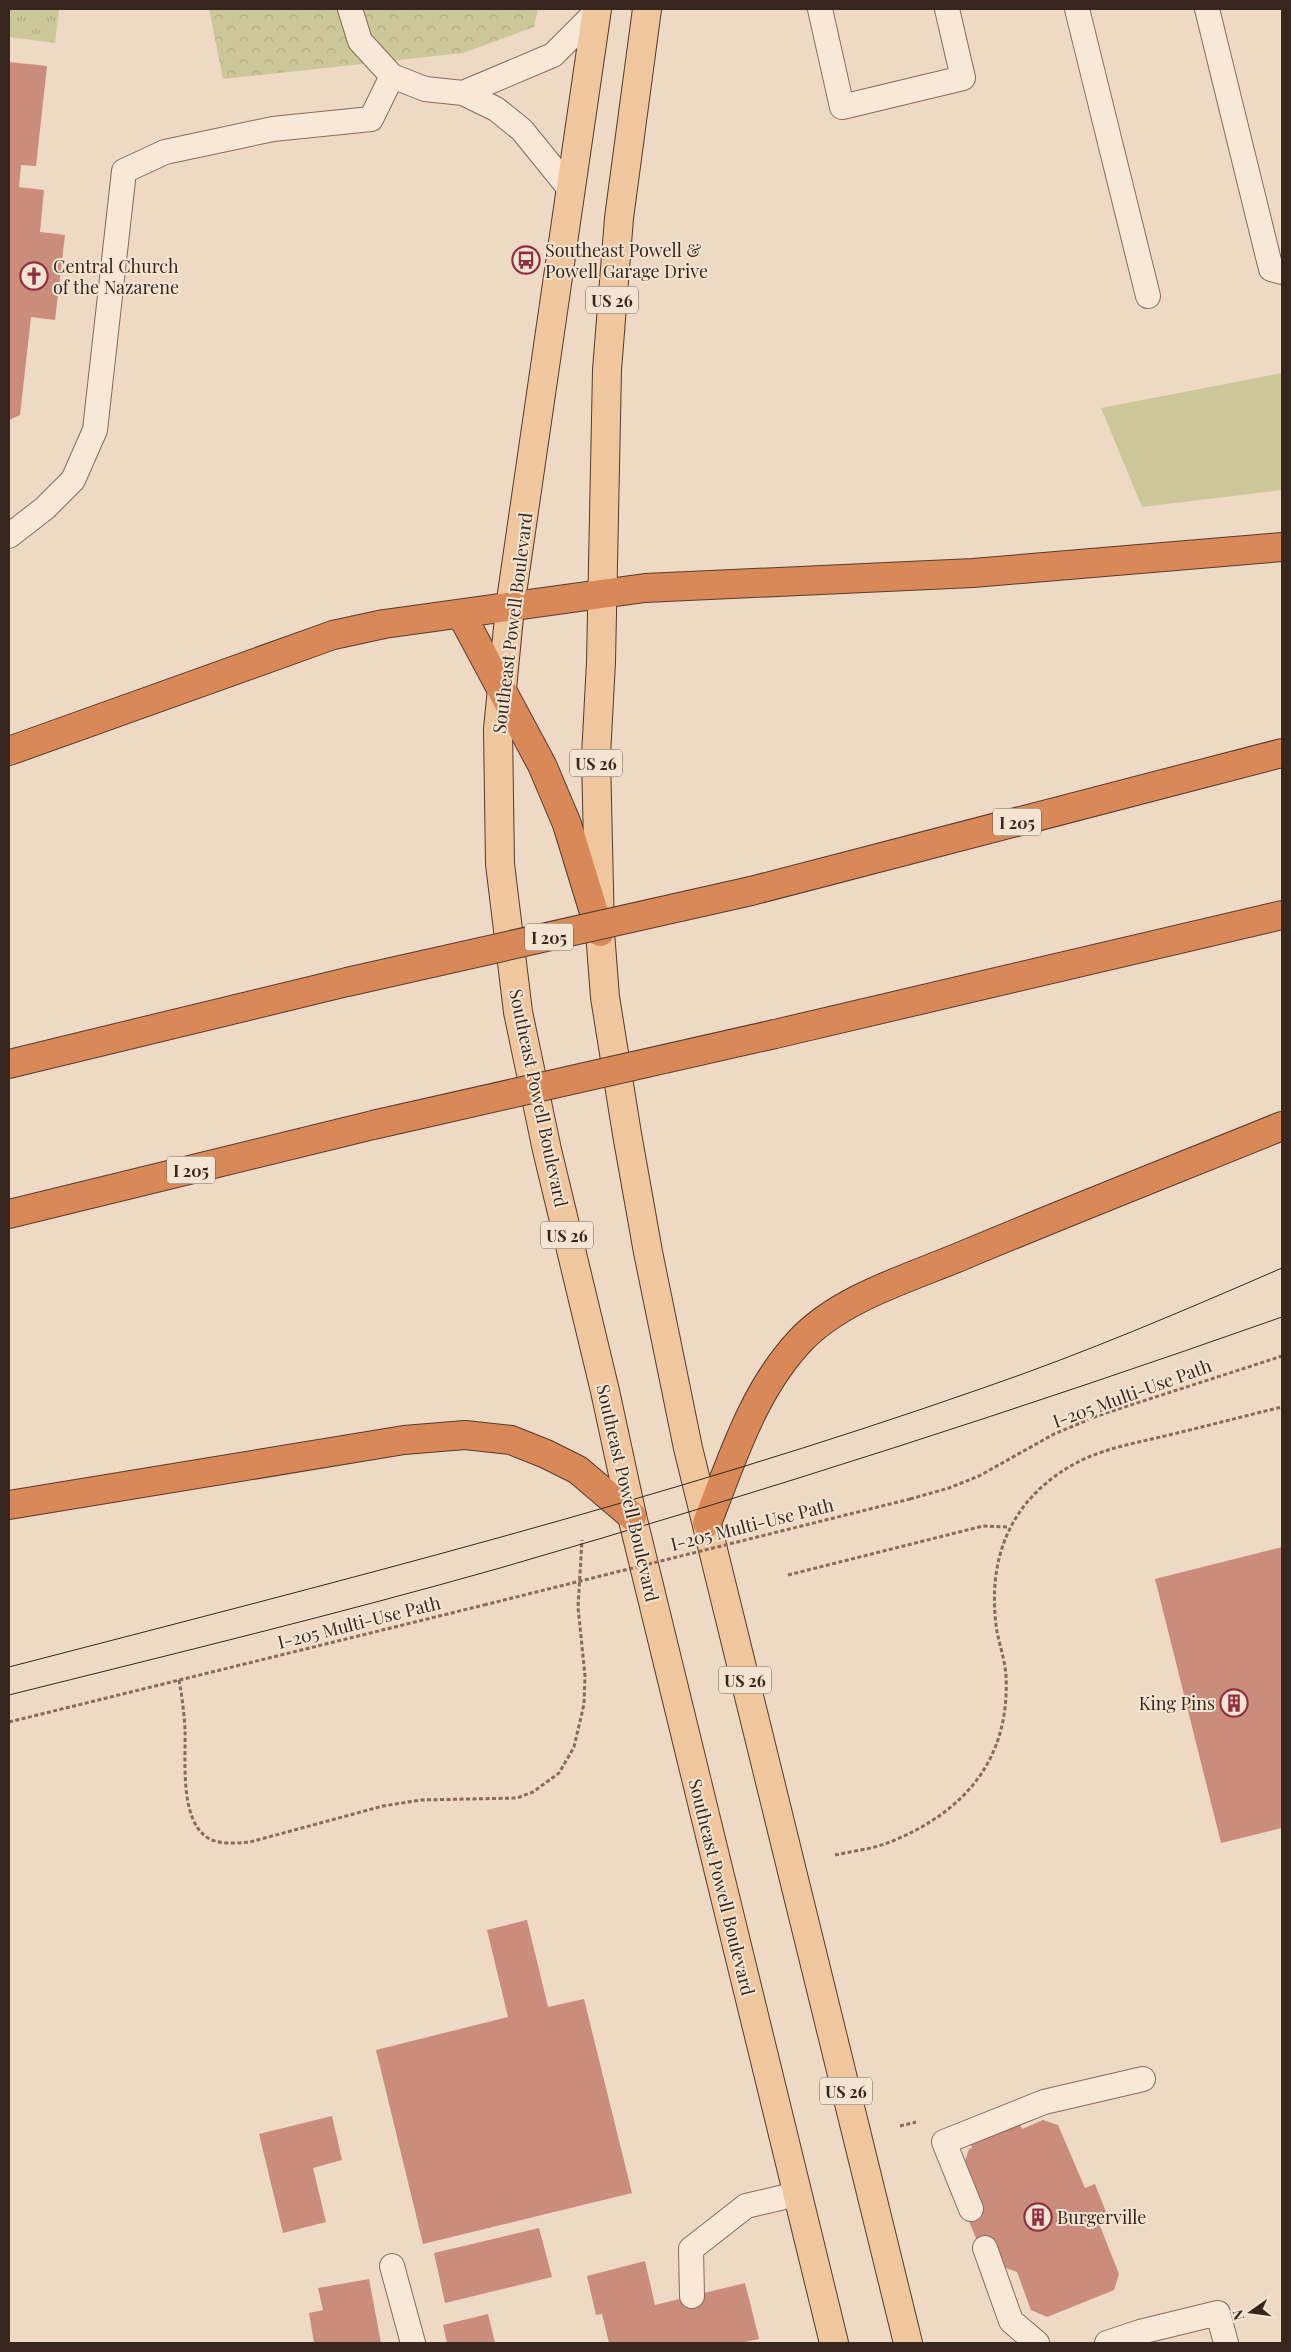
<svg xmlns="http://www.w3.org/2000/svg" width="1291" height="2352" font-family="'Playfair Display',serif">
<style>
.grass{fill:#cbc798}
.forest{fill:url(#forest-crowns)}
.park{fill:url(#park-tufts)}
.building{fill:#ca8d7b}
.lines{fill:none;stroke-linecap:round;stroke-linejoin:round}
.lane-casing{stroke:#876a5b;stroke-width:26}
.primary-casing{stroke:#553a2f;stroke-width:30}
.highway-casing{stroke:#553a2f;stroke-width:30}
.path{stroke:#876a5b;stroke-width:3;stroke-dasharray:4 2.5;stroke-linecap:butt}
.lane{stroke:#f8e8d7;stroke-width:24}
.primary{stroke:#efc69d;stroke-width:28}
.highway{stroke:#d98857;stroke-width:28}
.tram{stroke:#37261e;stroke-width:1}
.highway-bridge-casing{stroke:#553a2f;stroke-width:30;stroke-linecap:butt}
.path-bridge{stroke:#876a5b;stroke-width:3;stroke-dasharray:4 2.5;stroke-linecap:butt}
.highway-bridge{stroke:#d98857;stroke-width:28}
.labels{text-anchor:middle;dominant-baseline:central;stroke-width:4;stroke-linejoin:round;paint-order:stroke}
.shield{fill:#f4e5d3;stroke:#705f54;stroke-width:1}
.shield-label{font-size:16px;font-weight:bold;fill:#37261e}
.poi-label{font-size:18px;fill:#37261e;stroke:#f4e5d3;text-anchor:start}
.street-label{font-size:18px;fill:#37261e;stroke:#f4e5d3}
</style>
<defs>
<pattern id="forest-crowns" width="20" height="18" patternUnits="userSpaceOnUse" patternTransform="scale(1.25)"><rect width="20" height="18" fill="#cbc798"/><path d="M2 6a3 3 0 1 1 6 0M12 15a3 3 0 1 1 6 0" fill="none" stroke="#afab83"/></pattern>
<pattern id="park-tufts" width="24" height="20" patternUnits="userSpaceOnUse" patternTransform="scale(1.25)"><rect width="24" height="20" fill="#cbc798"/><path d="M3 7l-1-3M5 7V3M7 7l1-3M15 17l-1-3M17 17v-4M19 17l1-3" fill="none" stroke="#afab83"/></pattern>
</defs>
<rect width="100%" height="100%" fill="#edd9c4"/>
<path class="grass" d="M1282 373V490L1142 507 1101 408Z"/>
<path class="forest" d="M209 9H538L534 27 463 53 223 79Z"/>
<path class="park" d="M9 9H59L55 43 9 37Z"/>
<path class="building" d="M9 62 47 66 36 166 21 165 19 187 44 190 40 232 65 235 55 320 31 317 20 415 9 420Z
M1282 1547V1828L1221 1843 1155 1579Z
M527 1920 548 2007 584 1999 632 2193 423 2244 376 2050 508 2017 487 1930Z
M1016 2115 1022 2129 1043 2120 1058 2125 1085 2188 1095 2184 1110 2222 1100 2226 1119 2274 1114 2290 1047 2317 1031 2310 1017 2272 1006 2268 996 2244 981 2250 965 2212 964 2164 969 2149 972 2148 968 2133Z
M332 2116 342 2160 313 2168 326 2222 283 2233 259 2134Z
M539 2228 552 2277 445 2303 434 2253Z
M645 2261 655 2305 745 2283 759 2339 740 2343H609L602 2314 596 2315 587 2276Z
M369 2279 381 2343H314L309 2313 323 2310 318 2288Z
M488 2314 495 2343H447L443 2325Z"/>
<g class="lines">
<g class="lane-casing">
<path id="lane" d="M350 9 360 41 392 76 425 89 463 93 496 109 522 130 569 188
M820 9 842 107 963 78 947 9
M1077 9 1148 296
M1207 9 1271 269 1282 272
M463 93 553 55 596 12
M9 536 45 508 73 480 95 430 124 171 165 152 273 129 371 119 392 76
M971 2209 944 2142 1044 2102 1143 2079
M985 2248 1011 2321 1037 2343
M392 2266 413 2343
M692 2296 691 2249 746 2206 797 2194
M1107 2343 1140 2332 1218 2313 1226 2343"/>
</g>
<g class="primary-casing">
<path id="primary" d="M597 9 510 607 498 729 500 864 518 1012 547 1150 605 1391 632 1516 834 2343
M647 9 619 218 607 370 601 662 596 756 600 932 605 997 627 1134 648 1252 688 1448 908 2343"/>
</g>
<g class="highway-casing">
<path id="highway" d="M461 614 542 765 567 824 600 932
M9 751 333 635 384 624 645 588 973 573 1282 547
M751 891 1282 753
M775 1034 1282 915
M9 1064 347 982
M9 1214 373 1125
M9 1505 404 1440 465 1435 511 1440 546 1454 578 1470 632 1516
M707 1523C732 1460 752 1393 799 1342 839 1298 910 1278 964 1255 1069 1211 1176 1169 1282 1126"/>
</g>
<path class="path" d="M910 1499 949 1488 979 1476 1054 1434 1097 1416 1282 1356
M788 1575 983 1526 1009 1527
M179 1680C182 1696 184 1712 185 1729 186 1759 179 1820 208 1838 220 1845 237 1843 250 1842L383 1806 421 1800 517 1798 533 1792 559 1773 574 1747 584 1704 585 1676 578 1607 582 1540
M9 1722 484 1605
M835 1855C853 1851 873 1849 890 1842 965 1812 1010 1759 1006 1676 1005 1661 1000 1646 997 1632 988 1572 1002 1518 1050 1480 1088 1450 1124 1446 1169 1435 1207 1426 1244 1416 1282 1407
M900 2126 916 2122"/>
<use href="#lane" class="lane"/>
<use href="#primary" class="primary"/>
<use href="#highway" class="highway"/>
<path class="tram" d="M9 1667C336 1582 664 1500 983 1388 1085 1353 1183 1311 1282 1268
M9 1695C173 1654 338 1614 500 1568 763 1492 1024 1408 1282 1317"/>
<g class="highway-bridge-casing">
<path id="highway-bridge" d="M347 982 751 891
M373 1125 775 1034"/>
</g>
<path class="path-bridge" d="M484 1605 910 1499"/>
<use href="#highway-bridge" class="highway-bridge"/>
</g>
<defs>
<g id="bus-ring" transform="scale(1.4375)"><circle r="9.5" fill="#f4e5d3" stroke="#942d41" stroke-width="1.5"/><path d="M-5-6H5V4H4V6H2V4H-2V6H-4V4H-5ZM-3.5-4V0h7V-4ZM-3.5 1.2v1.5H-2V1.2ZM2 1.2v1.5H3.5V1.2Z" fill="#942d41"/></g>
<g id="church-ring" transform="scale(1.4375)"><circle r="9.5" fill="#f4e5d3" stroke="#942d41" stroke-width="1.5"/><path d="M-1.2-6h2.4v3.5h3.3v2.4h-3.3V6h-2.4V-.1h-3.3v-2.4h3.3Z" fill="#942d41"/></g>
<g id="building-ring" transform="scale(1.4375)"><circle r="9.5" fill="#f4e5d3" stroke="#942d41" stroke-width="1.5"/><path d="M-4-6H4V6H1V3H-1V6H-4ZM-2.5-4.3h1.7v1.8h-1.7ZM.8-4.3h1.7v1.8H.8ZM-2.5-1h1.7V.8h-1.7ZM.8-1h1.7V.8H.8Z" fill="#942d41"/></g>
</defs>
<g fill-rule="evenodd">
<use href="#bus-ring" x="526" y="260"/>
<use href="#church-ring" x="34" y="276"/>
<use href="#building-ring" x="1234" y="1703"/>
<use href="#building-ring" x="1038" y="2217"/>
</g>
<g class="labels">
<g class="shield">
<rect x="586" y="286.5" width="52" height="27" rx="4"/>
<rect x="570" y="749.5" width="52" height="27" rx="4"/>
<rect x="993" y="808.5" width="48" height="27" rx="4"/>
<rect x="525" y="923.5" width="48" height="27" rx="4"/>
<rect x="167" y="1156.5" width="48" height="27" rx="4"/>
<rect x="541" y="1221.5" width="52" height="27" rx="4"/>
<rect x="719" y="1666.5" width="52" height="27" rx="4"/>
<rect x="820" y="2077.5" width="52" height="27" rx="4"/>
</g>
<g class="shield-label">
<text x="612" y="300">US 26</text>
<text x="596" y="763">US 26</text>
<text x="1017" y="822">I 205</text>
<text x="549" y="937">I 205</text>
<text x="191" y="1170">I 205</text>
<text x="567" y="1235">US 26</text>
<text x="745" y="1680">US 26</text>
<text x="846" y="2091">US 26</text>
</g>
<g class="poi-label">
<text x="545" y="250">Southeast Powell &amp;<tspan x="545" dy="21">Powell Garage Drive</tspan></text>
<text x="53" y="266">Central Church<tspan x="53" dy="21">of the Nazarene</tspan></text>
<text x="1215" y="1703" text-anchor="end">King Pins</text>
<text x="1057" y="2217">Burgerville</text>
</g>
<g class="street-label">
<text transform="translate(512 623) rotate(-83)">Southeast Powell Boulevard</text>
<text transform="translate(539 1098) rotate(78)">Southeast Powell Boulevard</text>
<text transform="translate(1132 1393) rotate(-20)">I-205 Multi-Use Path</text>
<text transform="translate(628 1493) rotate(77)">Southeast Powell Boulevard</text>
<text transform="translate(752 1524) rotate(-14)">I-205 Multi-Use Path</text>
<text transform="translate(359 1622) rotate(-14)">I-205 Multi-Use Path</text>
<text transform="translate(722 1887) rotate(76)">Southeast Powell Boulevard</text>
</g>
</g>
<rect width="1291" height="2352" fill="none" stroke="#37261e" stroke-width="20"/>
<g transform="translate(1251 2312) rotate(256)" stroke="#f4e5d3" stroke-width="4" paint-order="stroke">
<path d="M0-4L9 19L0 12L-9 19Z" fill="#37261e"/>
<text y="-8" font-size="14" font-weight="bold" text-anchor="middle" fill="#37261e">N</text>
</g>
</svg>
